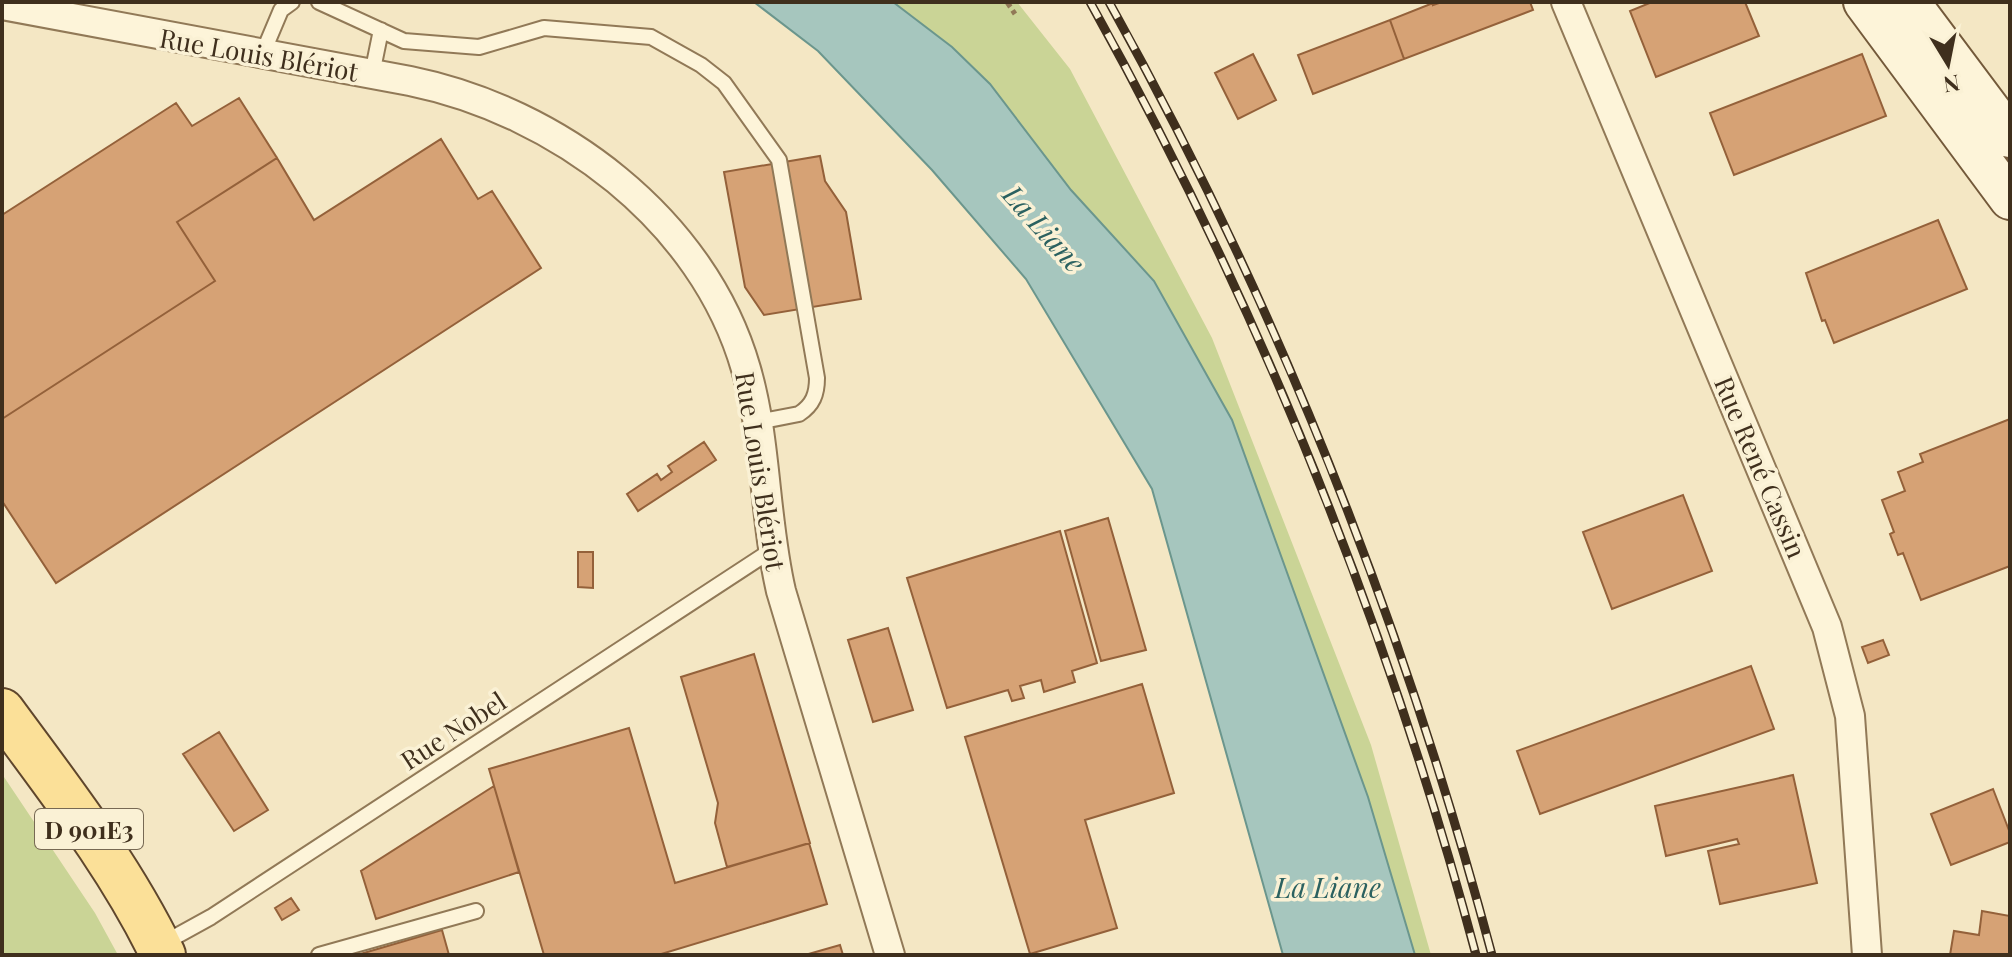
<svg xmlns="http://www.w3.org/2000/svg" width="2012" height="957" font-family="'Playfair Display',serif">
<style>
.green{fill:#cad496}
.water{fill:#a6c6be;stroke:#6b968d;stroke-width:2}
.building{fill:#d6a275;stroke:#94613a;stroke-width:2}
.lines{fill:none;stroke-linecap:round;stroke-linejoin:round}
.lane-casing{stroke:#917957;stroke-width:18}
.street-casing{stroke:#917957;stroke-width:32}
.secondary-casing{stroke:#73593a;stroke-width:44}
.primary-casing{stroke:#5f462c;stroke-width:48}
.path{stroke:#917957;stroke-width:5;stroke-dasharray:6 4;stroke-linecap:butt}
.lane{stroke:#fdf4d9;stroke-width:14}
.street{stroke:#fdf4d9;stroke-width:28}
.secondary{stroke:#fdf4d9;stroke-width:40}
.primary{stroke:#fbe098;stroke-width:44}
.rail-casing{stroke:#3f2f1d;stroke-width:9}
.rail{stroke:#faf1d5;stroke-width:6;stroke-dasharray:18;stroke-linecap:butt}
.labels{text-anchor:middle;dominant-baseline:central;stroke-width:7;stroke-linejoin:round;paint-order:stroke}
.shield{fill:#faf1d5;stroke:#776954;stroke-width:2}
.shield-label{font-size:24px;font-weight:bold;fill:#3f2f1d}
.street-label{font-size:26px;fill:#3f2f1d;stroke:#faf1d5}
.water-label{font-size:28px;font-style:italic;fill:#2b6160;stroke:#faf1d5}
</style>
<rect width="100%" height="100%" fill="#f4e7c4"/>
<path class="green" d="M893 2H1017L1070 69 1212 338 1371 745 1431 955H1415L1368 797 1232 420 1154 281 1071 190 990 84 952 47Z
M2 774 95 913 118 955H2Z"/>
<path class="water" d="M754 2H893L952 47 990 84 1071 190 1154 281 1232 420 1368 797 1415 955H1283L1152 489 1026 279 932 170 818 51Z"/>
<path class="building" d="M1442 2H1530L1533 10 1404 59 1390 20 1433 3V5Z
M1652 2H1745L1759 36 1656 77 1630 11Z
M1390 20 1404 59 1313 94 1298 55Z
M1253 54 1276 100 1238 119 1215 73Z
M1862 54 1886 116 1734 175 1710 113Z
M239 98 277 158 177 222 215 281 2 419V215L176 103 192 126Z
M441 139 478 199 492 191 541 268 56 583 2 501V419L215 281 177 222 277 158 314 220Z
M820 156 825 181 846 212 861 299 764 315 745 287 724 172Z
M1938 220 1967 289 1834 343 1825 320 1822 321 1806 273Z
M2010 419V566L1921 600 1903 553 1898 555 1890 534 1894 532 1882 500 1905 491 1898 472 1923 462 1920 454Z
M704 442 716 460 638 511 627 494 657 474 661 480 672 472 668 466Z
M1683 495 1712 571 1612 609 1583 532Z
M1108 518 1146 650 1101 661 1065 531Z
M1060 531 1097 663 1072 671 1075 682 1044 692 1041 680 1020 686 1024 698 1012 701 1008 690 947 708 907 578Z
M578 552H593V588L578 587Z
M888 628 913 710 873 722 848 640Z
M1883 640 1889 655 1868 663 1862 647Z
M754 654 810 843 727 867 715 823 718 803 681 677Z
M1751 666 1774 729 1540 814 1517 751Z
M1142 684 1174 793 1085 820 1117 928 1030 954 965 737Z
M629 728 675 883 809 843 827 904 658 955H544L489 769Z
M219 732 268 810 234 831 183 754Z
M1793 775 1817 883 1720 904 1708 851 1739 844 1737 839 1666 856 1655 806Z
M494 786 519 872 376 919 361 871Z
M1993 789 2010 833V842L1951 865 1931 814Z
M291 898 299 910 282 920 275 908Z
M1982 911 2010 916V955H1950L1954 931 1979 935Z
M442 930 449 955H357Z
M840 945 843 955H805Z"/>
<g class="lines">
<g class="lane-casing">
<path id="lane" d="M319 2 404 41 479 47 544 28 651 37 701 65 724 83 779 160 817 378C817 394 813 405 799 414L758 422
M262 55 281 10 292 2
M372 74 381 30
M162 944 211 917 772 550
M319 955 476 911"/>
</g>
<g class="street-casing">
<path id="street" d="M1566 2 1827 627 1850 716 1867 955
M2 5 410 81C557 111 703 219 746 369 767 441 764 518 781 591L890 955"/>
</g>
<g class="secondary-casing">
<path id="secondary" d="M1864 2 2010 199
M1909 2 2010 137"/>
</g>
<g class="primary-casing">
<path id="primary" d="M2 711C60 790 120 866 163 955"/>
</g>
<path class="path" d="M1007 2 1015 14"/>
<use href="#lane" class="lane"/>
<use href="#street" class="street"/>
<use href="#secondary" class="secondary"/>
<use href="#primary" class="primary"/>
<g class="rail-casing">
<path id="rail" d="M1090 2C1257 302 1388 624 1476 955
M1109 2C1276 302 1404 624 1492 955"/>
</g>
<use href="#rail" class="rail"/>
</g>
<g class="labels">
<rect class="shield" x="35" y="809" width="108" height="40" rx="6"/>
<g class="shield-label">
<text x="89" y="829">D 901E3</text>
</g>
<g class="street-label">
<text transform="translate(259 54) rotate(10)">Rue Louis Blériot</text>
<text transform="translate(1761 467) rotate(67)">Rue René Cassin</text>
<text transform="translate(761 471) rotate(81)">Rue Louis Blériot</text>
<text transform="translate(453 730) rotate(-33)">Rue Nobel</text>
</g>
<g class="water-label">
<text transform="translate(1045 228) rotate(48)">La Liane</text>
<text x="1328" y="886">La Liane</text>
</g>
</g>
<rect width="2012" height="957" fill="none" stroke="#3f2f1d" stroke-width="8"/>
<g transform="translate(1948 64) rotate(170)" stroke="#faf1d5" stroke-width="6" paint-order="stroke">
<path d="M0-6L14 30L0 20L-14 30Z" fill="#3f2f1d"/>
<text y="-12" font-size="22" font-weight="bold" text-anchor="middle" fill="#3f2f1d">N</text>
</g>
</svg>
